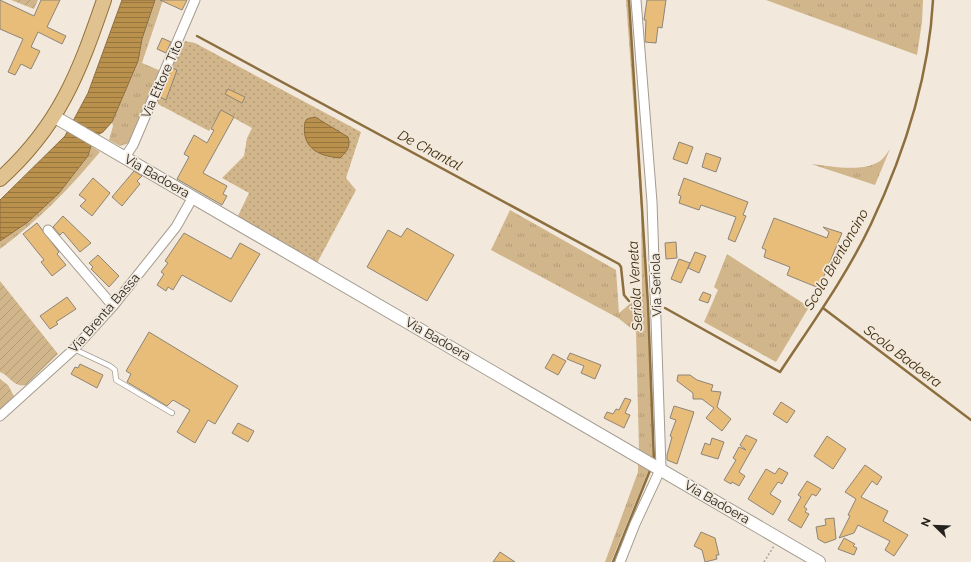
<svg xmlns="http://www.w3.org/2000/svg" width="971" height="562" font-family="Raleway,sans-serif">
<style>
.grass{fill:url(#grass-tufts)}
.park{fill:url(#park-dots)}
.garden{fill:url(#garden-furrows)}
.water{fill:url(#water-rules);stroke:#8d6f3f}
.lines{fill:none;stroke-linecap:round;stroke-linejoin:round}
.stream{stroke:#8d6f3f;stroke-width:2.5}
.building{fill:#e8bc79;stroke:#8d8579}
.service-casing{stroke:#a49c90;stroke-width:6}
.minor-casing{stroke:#a49c90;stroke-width:11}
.secondary-casing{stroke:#a49c90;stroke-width:14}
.primary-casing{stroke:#927039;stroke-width:16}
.path{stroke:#aba49a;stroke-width:1.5;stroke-dasharray:2 2;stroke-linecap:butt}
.service{stroke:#fff;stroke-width:4.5}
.minor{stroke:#fff;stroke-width:9}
.secondary{stroke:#fff;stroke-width:12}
.primary{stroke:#e0c291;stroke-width:14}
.labels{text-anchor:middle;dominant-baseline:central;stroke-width:3.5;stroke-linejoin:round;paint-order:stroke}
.street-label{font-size:13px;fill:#25221d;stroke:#f2e9dc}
.water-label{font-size:14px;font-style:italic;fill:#402e10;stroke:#f2e9dc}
</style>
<defs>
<pattern id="grass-tufts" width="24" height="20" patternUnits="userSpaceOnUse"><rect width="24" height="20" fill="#d1b58b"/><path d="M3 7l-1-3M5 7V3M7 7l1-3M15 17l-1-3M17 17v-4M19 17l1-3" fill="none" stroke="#b39b78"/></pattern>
<pattern id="park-dots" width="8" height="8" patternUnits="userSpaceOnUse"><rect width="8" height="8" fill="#d1b58b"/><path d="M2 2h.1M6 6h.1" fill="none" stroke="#b39b78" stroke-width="1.8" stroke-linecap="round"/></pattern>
<pattern id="garden-furrows" width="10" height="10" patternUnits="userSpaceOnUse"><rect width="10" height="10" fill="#d1b58b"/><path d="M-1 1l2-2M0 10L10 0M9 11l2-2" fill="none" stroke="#b39b78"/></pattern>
<pattern id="water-rules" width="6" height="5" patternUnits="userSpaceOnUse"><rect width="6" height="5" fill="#ba904d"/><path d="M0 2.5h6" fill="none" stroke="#97753f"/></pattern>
</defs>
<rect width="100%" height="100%" fill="#f2e9dc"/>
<path class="grass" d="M155 0H163L142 63 161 71 129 143 120 146 109 140 113 126 112 122 138 61 142 39Z
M626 0H628L646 259 647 311 651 367 653 459 639 450 636 332 618 318 491 250 510 210 616 270 619 313 642 294 641 209Z
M766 0H923L922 22 917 55Z
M91 146 100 152C69 189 39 220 0 249V241C29 222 54 200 76 172 82 164 90 157 91 146Z
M890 149 875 185 811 164C831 166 862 173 880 161 884 158 887 153 890 149Z
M727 254 809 307 776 362 704 322 718 290 714 287Z
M638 460 650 467 611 562H605L638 472Z"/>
<path class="park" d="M185 41 195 43 361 132 346 178 356 190 317 263 237 218 249 193 222 178 244 156 247 138 252 128 221 111 209 131 156 103 168 74Z"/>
<path class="garden" d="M11 0H38L34 9Z
M0 281 58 354 26 385C14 388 10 376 0 372Z
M0 379 8 385 14 396 0 410Z"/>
<path class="water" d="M122 0H155L142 39 138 61 112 122 103 132 99 134 91 146 88 156 59 193 28 222 0 241V200L65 136 88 93Z
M315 117 348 137C351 147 347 151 340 158 317 156 301 147 305 122L307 119Z"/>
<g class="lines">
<path class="stream" d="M629 0 648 305 654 462
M197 36 619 264 621 267 624 295 629 301
M665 308 780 372C811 325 847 275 871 224 904 154 929 77 933 0
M823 308 971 420
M613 562 651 468"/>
</g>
<path class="building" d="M0 0 34 16 41 0H60L47 27 66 36 62 44 38 32 31 47 40 51 31 69 21 64 15 75 8 72 23 39 0 29Z
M160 0H187L182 10Z
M647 0H666L662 28 658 27 656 43 645 42 646 20H644Z
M162 38 171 42 166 53 157 49Z
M172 68 177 70 166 100 160 97Z
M228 89 245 97 242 103 225 94Z
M221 110 234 117 203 173 227 186 223 194 227 196 222 205 177 179 189 157 184 154 194 135 207 143 214 130 211 129Z
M679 142 693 147 687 164 673 159Z
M706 153 721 158 716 172 702 167Z
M134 171 142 176 137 181 140 184 122 206 112 197Z
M93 178 110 193 92 216 80 206 86 200 79 195Z
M684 178 748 202 743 215 746 216 735 242 728 239 736 217 701 205 699 210 679 203 681 196 678 195Z
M63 216 91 243 80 252 63 232 60 235 53 227Z
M774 218 827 238 829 232 823 227 842 233 819 288 787 275 790 267 764 257 766 250 762 248Z
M37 223 59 252 57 254 66 265 52 276 41 262 44 260 23 234Z
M407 228 454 255 427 301 367 267 388 230 401 237Z
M184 233 231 259 240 243 260 254 231 302 182 275 173 290 168 287 166 291 157 285 164 274 161 272 168 263 165 261Z
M676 242 677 258 666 259 665 243Z
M695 252 706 256 699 273 688 268Z
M98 255 119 276 109 287 91 269 93 267 89 263Z
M679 259 690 263 681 283 671 279Z
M703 292 711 295 708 303 699 300Z
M67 297 76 309 56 322 58 324 50 329 40 316Z
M149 332 238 386 215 424 208 420 195 443 177 432 190 410 173 400 167 406 127 382 131 374 126 371Z
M570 353 601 365 595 379 581 373 584 366 567 359Z
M553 354 566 361 558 375 545 368Z
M80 364 103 375 97 388 71 374 75 367 78 368Z
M678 375H690L697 380 713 385 711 391 721 392 717 407 731 419 722 431 706 418 714 408 702 399H693V393L677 381Z
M625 398 631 400 625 413 630 415 624 428 604 418 607 412 613 414 616 409 619 410Z
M781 402 795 411 787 423 773 414Z
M674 406 694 412 677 464 667 460V455L672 437 670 436 676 420 670 418Z
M238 423 254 431 248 442 232 433Z
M746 435 757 440 739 472 745 476 739 486 732 482 731 484 724 480 736 460 733 458 739 447 746 450 740 445Z
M827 436 846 449 833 469 814 456Z
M712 438 724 442 718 459 701 454 705 443 710 445Z
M865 465 882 477 877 485 872 481 861 497 888 511 883 521 908 535 894 556 885 550 890 541 858 525 854 533 839 538 850 516 848 515 856 499 845 492Z
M779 468 788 473 782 484 778 482 770 494 781 501 773 515 748 499 766 469 775 474Z
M807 481 821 489 816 496 812 494 804 507 807 509 805 512 809 514 801 528 788 520 801 497 798 495Z
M834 518 836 539 825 543 818 539 816 527 826 525 825 519Z
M701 532 715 538 719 555H716L717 559 705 562 702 550 694 546Z
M844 538 855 544 853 546 857 548 854 555 838 549Z
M500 552 515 562H493Z"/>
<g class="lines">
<g class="service-casing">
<path id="service" d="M74 349 110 366 115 370 116 380 172 413"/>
</g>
<g class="minor-casing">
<path id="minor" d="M125 157 133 145 195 0
M48 230 113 306
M0 416 74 349 113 306 176 227 193 197
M620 562 635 524 661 468 652 202 636 0"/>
</g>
<g class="secondary-casing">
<path id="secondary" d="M55 117 819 562"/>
</g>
<g class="primary-casing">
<path id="primary" d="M0 179C59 126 79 73 104 0"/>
</g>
<path class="path" d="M764 562 774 546"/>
<use href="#service" class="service"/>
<use href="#minor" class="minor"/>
<use href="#secondary" class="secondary"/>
<use href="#primary" class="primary"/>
</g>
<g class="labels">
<g class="street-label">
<text transform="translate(162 79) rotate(-66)">Via Ettore Tito</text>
<text transform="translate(157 176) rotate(30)">Via Badoera</text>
<text transform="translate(656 285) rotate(-92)">Via Seriola</text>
<text transform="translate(104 313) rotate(-49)">Via Brenta Bassa</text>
<text transform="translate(438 339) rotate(30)">Via Badoera</text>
<text transform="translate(717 502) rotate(30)">Via Badoera</text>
</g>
<g class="water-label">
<text transform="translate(430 150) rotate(28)">De Chantal</text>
<text transform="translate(836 259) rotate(-60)">Scolo Brentoncino</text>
<text transform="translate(635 286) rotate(-93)">Seriola Veneta</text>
<text transform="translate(903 356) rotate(37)">Scolo Badoera</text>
</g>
</g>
<g transform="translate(935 526) rotate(293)" stroke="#f2e9dc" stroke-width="3" paint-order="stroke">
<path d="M0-3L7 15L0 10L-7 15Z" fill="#25221d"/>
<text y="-6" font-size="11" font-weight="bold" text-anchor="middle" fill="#25221d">N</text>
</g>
</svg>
